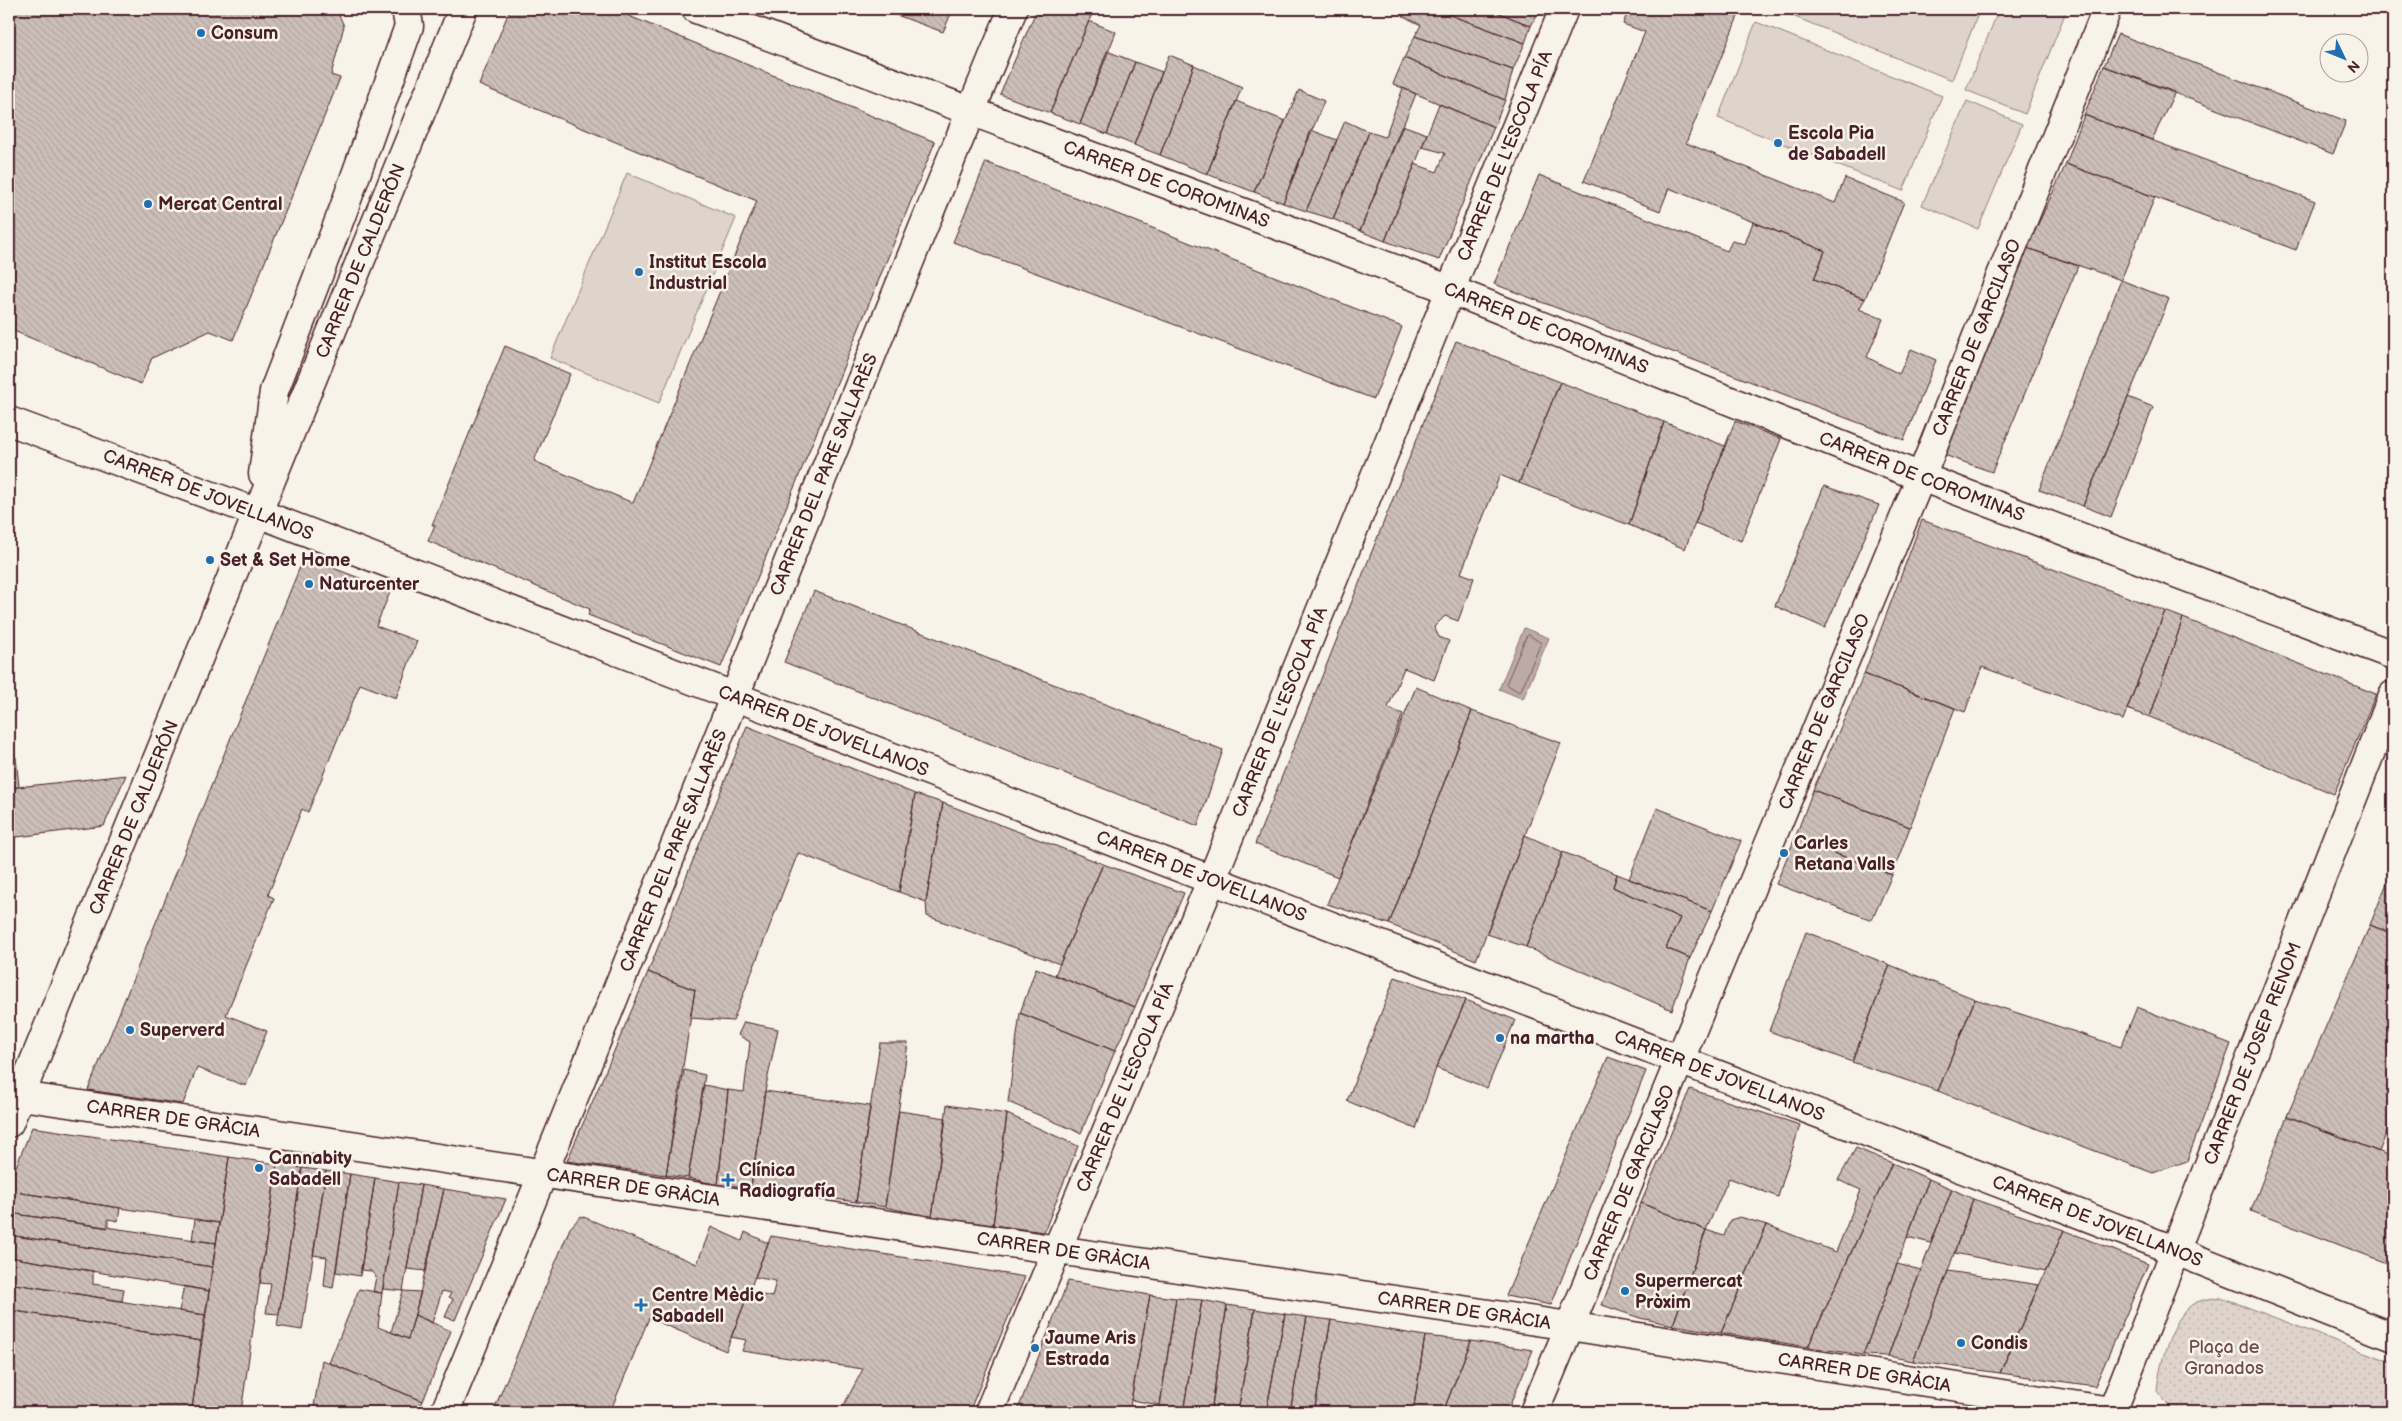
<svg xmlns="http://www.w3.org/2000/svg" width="2402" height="1421" font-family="'Balsamiq Sans',sans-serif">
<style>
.grass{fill:url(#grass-dots);stroke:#947a7c}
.pitch{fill:#ded4cc;stroke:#947a7c}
.water{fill:#bcaaa7;stroke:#8e7275}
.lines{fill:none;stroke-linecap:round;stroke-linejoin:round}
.shore{stroke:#78575d;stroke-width:1}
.building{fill:url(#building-back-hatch);stroke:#4a1f2b}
.pedestrian-casing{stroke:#4a1f2b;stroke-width:31}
.minor-casing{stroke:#4a1f2b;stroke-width:31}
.pedestrian{stroke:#f7f3e8;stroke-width:28}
.minor{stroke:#f7f3e8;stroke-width:28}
.poi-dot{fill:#1f6fb2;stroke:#f7f3e8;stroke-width:2}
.labels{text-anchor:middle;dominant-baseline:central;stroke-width:5;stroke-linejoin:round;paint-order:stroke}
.poi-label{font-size:18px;font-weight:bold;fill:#4a1f2b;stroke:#f7f3e8;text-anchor:start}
.street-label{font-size:18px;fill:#4a1f2b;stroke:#f7f3e8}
.park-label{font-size:18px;fill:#6f4c53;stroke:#f7f3e8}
</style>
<defs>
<pattern id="grass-dots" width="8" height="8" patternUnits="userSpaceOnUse" patternTransform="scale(1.25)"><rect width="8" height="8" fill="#ded4cc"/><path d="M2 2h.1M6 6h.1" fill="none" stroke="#c0b6af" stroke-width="1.8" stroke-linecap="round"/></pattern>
<pattern id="building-back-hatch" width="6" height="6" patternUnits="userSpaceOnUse" patternTransform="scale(1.25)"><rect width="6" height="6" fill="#ccbfb9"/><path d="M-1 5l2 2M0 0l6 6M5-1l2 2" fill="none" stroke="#b1a49f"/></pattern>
</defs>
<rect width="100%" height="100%" fill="#f7f3e8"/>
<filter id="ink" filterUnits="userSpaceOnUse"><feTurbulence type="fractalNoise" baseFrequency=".02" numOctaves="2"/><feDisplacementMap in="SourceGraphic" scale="10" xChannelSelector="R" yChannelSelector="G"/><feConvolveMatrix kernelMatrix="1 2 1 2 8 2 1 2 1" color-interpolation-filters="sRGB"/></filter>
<g filter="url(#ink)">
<path class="grass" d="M2221 1297 2393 1363V1412H2174L2157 1391C2159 1367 2170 1325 2188 1308 2197 1299 2210 1299 2221 1297Z"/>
<path class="pitch" d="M1775 9H1980L1952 80Z
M1999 9H2067L2025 114 1966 90Z
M1756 22 1942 96 1903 191 1718 118Z
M1967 101 2022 124 1978 229 1922 205Z
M627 173 736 218 659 403 550 358Z"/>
<path class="water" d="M1524 628 1549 638 1523 699 1499 689Z"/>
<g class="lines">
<path class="shore" d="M1529 635 1541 643 1521 690 1519 692 1506 684 1526 637Z"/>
</g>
<path class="building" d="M9 9H336L344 26 331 75 340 78 233 340 210 331 152 358 141 384 9 329Z
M510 9H612L935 142 721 667 588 615 590 609 428 541 435 525H432L505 346 570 374 534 461 633 503 757 201 479 85Z
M880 9H953L943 32Z
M1037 9H1094L1050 113 1000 94Z
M1406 9H1434L1525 43 1513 70 1415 36 1421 25 1403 16Z
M1452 9H1490L1531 26 1525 43 1450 15Z
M1490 9H1540L1531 26Z
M1629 9H1741L1686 143 1835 203 1845 178 1904 202 1865 299 1814 279 1825 251 1669 188 1660 211 1584 181 1645 32 1623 24Z
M1089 21 1116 32 1080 124 1050 113Z
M2118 34 2346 121 2333 154 2104 66Z
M1415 36 1513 70 1505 100 1404 58Z
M1107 51 1135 62 1107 134 1080 124Z
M1169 55 1194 65 1160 155 1134 145Z
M1404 58 1505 100 1494 127 1393 84Z
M1135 62 1162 72 1134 145 1107 134Z
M1194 65 1242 87 1207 174 1160 155Z
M2104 66 2175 92 2152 140 2084 115Z
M1403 88 1416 94 1360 231 1333 219 1369 132 1385 137Z
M1299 90 1324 101 1283 203 1254 192Z
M1236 101 1285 121 1254 192 1207 174Z
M1439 104 1494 127 1439 260 1385 241 1415 164 1437 172 1445 153 1422 147Z
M2084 115 2315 201 2296 250 2066 164Z
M1345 121 1369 132 1333 219 1306 211Z
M1402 125 1427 134 1385 241 1360 231Z
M1311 130 1337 140 1306 211 1283 203Z
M986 162 1402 327 1374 399 953 242Z
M2066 164 2155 197 2121 280 2027 248Z
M1539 175 1727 251 1732 241 1745 244 1753 222 1825 251 1814 279 1865 299 1859 309 1883 319 1867 357 1899 374 1911 349 1936 360 1904 440 1494 284Z
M2027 248 2078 266 1992 472 1944 455Z
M2121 280 2169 299 2083 506 2039 490Z
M1456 341 1560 382 1519 483 1500 475 1461 573 1474 578 1458 621 1445 616 1434 627 1439 637 1449 641 1434 680 1404 668 1388 708 1403 714 1338 877 1255 844Z
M1560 382 1664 422 1629 525 1519 483Z
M2128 397 2153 407 2111 517 2083 506Z
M1735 421 1781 439 1741 541 1695 523Z
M1664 422 1725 446 1685 549 1629 525Z
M1824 486 1879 505 1825 628 1775 606Z
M1922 520 2165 611 2123 720 1982 667 1965 712 1864 674Z
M304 557 391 590 376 626 417 641 396 698 360 684 308 812 302 809 268 895 274 898 226 1015 267 1031 246 1086 197 1068 183 1104 88 1090Z
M814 591 1223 750 1198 826 784 662Z
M2165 611 2183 618 2150 717 2127 709Z
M2183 618 2376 694 2334 794 2150 717Z
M1864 674 1955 708 1910 827 1813 790Z
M1416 687 1472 711 1389 924 1327 904Z
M1472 711 1561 743 1476 960 1389 924Z
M747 726 915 794 899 892 798 853 733 1021 690 1018 695 990 648 972Z
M16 757 19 787 9 788V758Z
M126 775 104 826 9 838V788Z
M1813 790 1910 827 1892 875 1795 838Z
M915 794 943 803 926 902 899 892Z
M943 803 1103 864 1060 964 927 916 926 902Z
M1657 808 1741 841 1712 911 1629 879Z
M1525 835 1563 852 1526 947 1487 934Z
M1795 838 1892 875 1872 920 1776 884Z
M1563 852 1617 874 1613 887 1680 918 1666 948 1690 958 1672 1010 1526 947Z
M1103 864 1184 893 1135 1007 1055 975Z
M2393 868V934L2370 925Z
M1617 874 1712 911 1690 958 1666 948 1680 918 1613 887Z
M2370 925 2393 934V1116L2379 1152 2287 1116Z
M1806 932 1890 965 1852 1062 1769 1031Z
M1890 965 1975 999 1938 1091 1852 1062Z
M1036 968 1135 1007 1115 1051 1020 1013Z
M648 972 695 990 666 1175 567 1161Z
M1395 977 1466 1000 1436 1068 1416 1129 1347 1101Z
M1975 999 2121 1047 2137 1007 2231 1044 2187 1161 2153 1173 1938 1091Z
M1466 1000 1515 1020 1487 1088 1436 1068Z
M1020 1013 1115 1051 1081 1133 1008 1102Z
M744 1022 778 1029 765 1091 751 1187 718 1185 728 1090 744 1092 750 1042 738 1035Z
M880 1043H908L885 1207 856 1202Z
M1608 1057 1646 1071 1551 1305 1506 1296Z
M684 1070 705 1075 688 1178 666 1175Z
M704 1085 728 1090 718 1185 688 1178Z
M1690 1089 1800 1125 1778 1197 1729 1178 1706 1230 1641 1203Z
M765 1091 870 1106 856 1202 751 1187Z
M947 1105 1007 1114 993 1225 932 1217Z
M899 1111 946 1118 932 1217 885 1207Z
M1007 1114 1078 1146 1044 1232 993 1225Z
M2287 1116 2393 1157 2392 1265 2251 1211Z
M32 1127 229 1157 219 1223 9 1191V1184Z
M1856 1148 1892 1163 1808 1347 1721 1333 1767 1225 1836 1252 1861 1190 1838 1180Z
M229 1157 277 1164 241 1412H200L192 1409Z
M1892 1163 1929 1179 1863 1355 1808 1347Z
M277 1164 302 1168 279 1314 266 1313 271 1284 260 1283Z
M302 1168 326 1171 302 1330 277 1326Z
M326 1171 350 1174 333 1288 324 1286 327 1257 313 1255Z
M350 1174 375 1178 360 1276 336 1272Z
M375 1178 399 1182 382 1293 373 1292 376 1277 371 1271 361 1270Z
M1929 1179 1952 1189 1931 1243 1907 1237Z
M399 1182 421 1185 403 1291 383 1289Z
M421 1185 444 1189 426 1271 407 1269Z
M444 1189 506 1199 455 1320 445 1317 453 1299 449 1297 451 1293 442 1291 432 1323 415 1315Z
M1952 1189 1973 1199 1948 1271 1913 1361 1888 1356Z
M9 1191 120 1208 118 1221 108 1219V1228L9 1213Z
M1973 1199 2064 1230 2046 1271 1954 1253Z
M1641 1203 1706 1230 1673 1325 1640 1318 1602 1305Z
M9 1213 216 1243 212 1267 9 1235Z
M581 1216 697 1264 711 1227 742 1241 745 1232 768 1243 726 1351 649 1318 610 1412H493L570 1228Z
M1740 1217 1767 1225 1721 1333 1673 1325 1706 1230 1724 1236 1730 1220Z
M195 1219 219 1223 216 1243 192 1240Z
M2064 1230 2148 1264 2095 1386 2000 1373Z
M9 1235 212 1267 209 1291 9 1257Z
M771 1236 1025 1277 969 1412H840L863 1369 742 1351 746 1340 731 1337 749 1292 772 1297 776 1281 755 1277Z
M9 1257 93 1271V1284L124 1289 122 1301 9 1283Z
M1897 1264 1921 1270 1888 1356 1863 1355Z
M1948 1271 2039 1285 2000 1373 1913 1361Z
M1068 1281 1150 1295 1129 1412H1017Z
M9 1283 205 1315 201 1341 9 1310Z
M184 1286 209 1291 205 1315 179 1311Z
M359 1289 382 1293 378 1327 408 1339 415 1315 451 1331 423 1401 329 1363Z
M403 1291 421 1292 408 1339 391 1332Z
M1150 1295 1176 1298 1160 1405 1131 1400Z
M1176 1298 1202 1300 1183 1412H1159Z
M1202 1300 1227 1305 1211 1412H1183Z
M1227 1305 1255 1309 1238 1412H1211Z
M1255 1309 1285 1314 1266 1412H1238Z
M9 1310 201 1341 192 1409 200 1412H9Z
M1285 1314 1307 1317 1290 1412H1266Z
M1307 1317 1331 1320 1314 1412H1290Z
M1331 1320 1425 1336 1413 1412H1314Z
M1425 1336 1471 1341 1443 1412H1413Z
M1471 1341 1533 1350 1507 1412H1443Z
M322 1360 423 1401 418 1412H313Z"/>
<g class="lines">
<g class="pedestrian-casing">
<path id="pedestrian" d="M9 421 258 513"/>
</g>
<g class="minor-casing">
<g id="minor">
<path id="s1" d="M696 9 1451 290 1921 477 2393 655"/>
<path d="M263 474 274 391 344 208 409 26 406 9"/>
<path id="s2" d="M258 513 2176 1251 2393 1337"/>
<path id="s3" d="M21 1096 1569 1326 2117 1412"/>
<path id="s4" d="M9 1123 463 9"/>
<path id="s5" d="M445 1412C639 946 819 475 1013 9"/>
<path id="s6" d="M989 1412 1212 879 1564 9"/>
<path id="s7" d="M1534 1412 1921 477 2107 9"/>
<path id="s8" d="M2112 1412 2393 695"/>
</g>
</g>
<use href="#pedestrian" class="pedestrian"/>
<use href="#minor" class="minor"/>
</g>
</g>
<g class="poi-dot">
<circle cx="201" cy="33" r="5"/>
<circle cx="1778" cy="143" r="5"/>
<circle cx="148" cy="204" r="5"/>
<circle cx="639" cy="272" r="5"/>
<circle cx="210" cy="560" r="5"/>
<circle cx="309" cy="584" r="5"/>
<circle cx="1784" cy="853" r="5"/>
<circle cx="130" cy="1030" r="5"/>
<circle cx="1500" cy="1038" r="5"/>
<circle cx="259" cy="1168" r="5"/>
<path d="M725.5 1172.5h5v5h5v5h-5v5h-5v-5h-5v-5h5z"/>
<circle cx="1625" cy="1291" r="5"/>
<path d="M638.5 1297.5h5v5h5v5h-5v5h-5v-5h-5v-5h5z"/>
<circle cx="1961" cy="1343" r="5"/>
<circle cx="1035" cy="1348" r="5"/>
</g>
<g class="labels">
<g class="poi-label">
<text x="211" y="33">Consum</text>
<text x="1788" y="133">Escola Pia<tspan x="1788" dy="21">de Sabadell</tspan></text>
<text x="158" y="204">Mercat Central</text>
<text x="649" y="262">Institut Escola<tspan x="649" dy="21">Industrial</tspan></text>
<text x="220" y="560">Set &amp; Set Home</text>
<text x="319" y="584">Naturcenter</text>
<text x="1794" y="843">Carles<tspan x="1794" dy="21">Retana Valls</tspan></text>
<text x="140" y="1030">Superverd</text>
<text x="1510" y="1038">na martha</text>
<text x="269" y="1158">Cannabity<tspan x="269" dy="21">Sabadell</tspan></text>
<text x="739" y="1170">Clínica<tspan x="739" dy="21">Radiografía</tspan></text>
<text x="1635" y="1281">Supermercat<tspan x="1635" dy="21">Pròxim</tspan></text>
<text x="652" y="1295">Centre Mèdic<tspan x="652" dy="21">Sabadell</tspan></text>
<text x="1045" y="1338">Jaume Aris<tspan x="1045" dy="21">Estrada</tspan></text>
<text x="1971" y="1343">Condis</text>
</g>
<g class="street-label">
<text stroke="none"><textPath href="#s6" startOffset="1358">CARRER DE L'ESCOLA PÍA</textPath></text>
<text stroke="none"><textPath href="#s1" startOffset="502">CARRER DE COROMINAS</textPath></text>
<text stroke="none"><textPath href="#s4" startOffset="931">CARRER DE CALDERÓN</textPath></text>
<text stroke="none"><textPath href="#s1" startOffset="908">CARRER DE COROMINAS</textPath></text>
<text stroke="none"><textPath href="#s7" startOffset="1162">CARRER DE GARCILASO</textPath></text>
<text stroke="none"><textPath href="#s5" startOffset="1011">CARRER DEL PARE SALLARÈS</textPath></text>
<text stroke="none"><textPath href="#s1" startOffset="1312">CARRER DE COROMINAS</textPath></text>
<text transform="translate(208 495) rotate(21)">CARRER DE JOVELLANOS</text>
<text stroke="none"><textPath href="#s6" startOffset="758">CARRER DE L'ESCOLA PÍA</textPath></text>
<text stroke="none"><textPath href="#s7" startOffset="758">CARRER DE GARCILASO</textPath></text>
<text stroke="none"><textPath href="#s2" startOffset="606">CARRER DE JOVELLANOS</textPath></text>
<text stroke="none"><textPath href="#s4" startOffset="330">CARRER DE CALDERÓN</textPath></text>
<text stroke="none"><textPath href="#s5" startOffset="606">CARRER DEL PARE SALLARÈS</textPath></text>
<text stroke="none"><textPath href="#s2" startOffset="1011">CARRER DE JOVELLANOS</textPath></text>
<text stroke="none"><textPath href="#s8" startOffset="385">CARRER DE JOSEP RENOM</textPath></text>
<text stroke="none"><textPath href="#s2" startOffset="1566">CARRER DE JOVELLANOS</textPath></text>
<text stroke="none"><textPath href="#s6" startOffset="352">CARRER DE L'ESCOLA PÍA</textPath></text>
<text stroke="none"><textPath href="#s3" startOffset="154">CARRER DE GRÀCIA</textPath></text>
<text stroke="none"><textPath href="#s7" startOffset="248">CARRER DE GARCILASO</textPath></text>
<text stroke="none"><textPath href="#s3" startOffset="619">CARRER DE GRÀCIA</textPath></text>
<text stroke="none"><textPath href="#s2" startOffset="1971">CARRER DE JOVELLANOS</textPath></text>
<text stroke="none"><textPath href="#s3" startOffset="1054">CARRER DE GRÀCIA</textPath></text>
<text stroke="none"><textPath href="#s3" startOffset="1459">CARRER DE GRÀCIA</textPath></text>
<text stroke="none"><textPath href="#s3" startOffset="1864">CARRER DE GRÀCIA</textPath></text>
</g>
<g class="park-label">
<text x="2224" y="1347">Plaça de<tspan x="2224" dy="21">Granados</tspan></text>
</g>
</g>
<rect width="2402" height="1421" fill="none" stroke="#f7f3e8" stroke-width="30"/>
<rect x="15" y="15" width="2372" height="1391" fill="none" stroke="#4a1f2b" stroke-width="2" filter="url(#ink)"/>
<g transform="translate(2344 58) rotate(133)"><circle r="24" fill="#f7f3e8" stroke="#b29e9c"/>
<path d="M0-4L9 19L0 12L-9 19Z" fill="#1f6fb2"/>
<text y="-8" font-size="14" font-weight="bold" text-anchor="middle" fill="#4a1f2b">N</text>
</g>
</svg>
